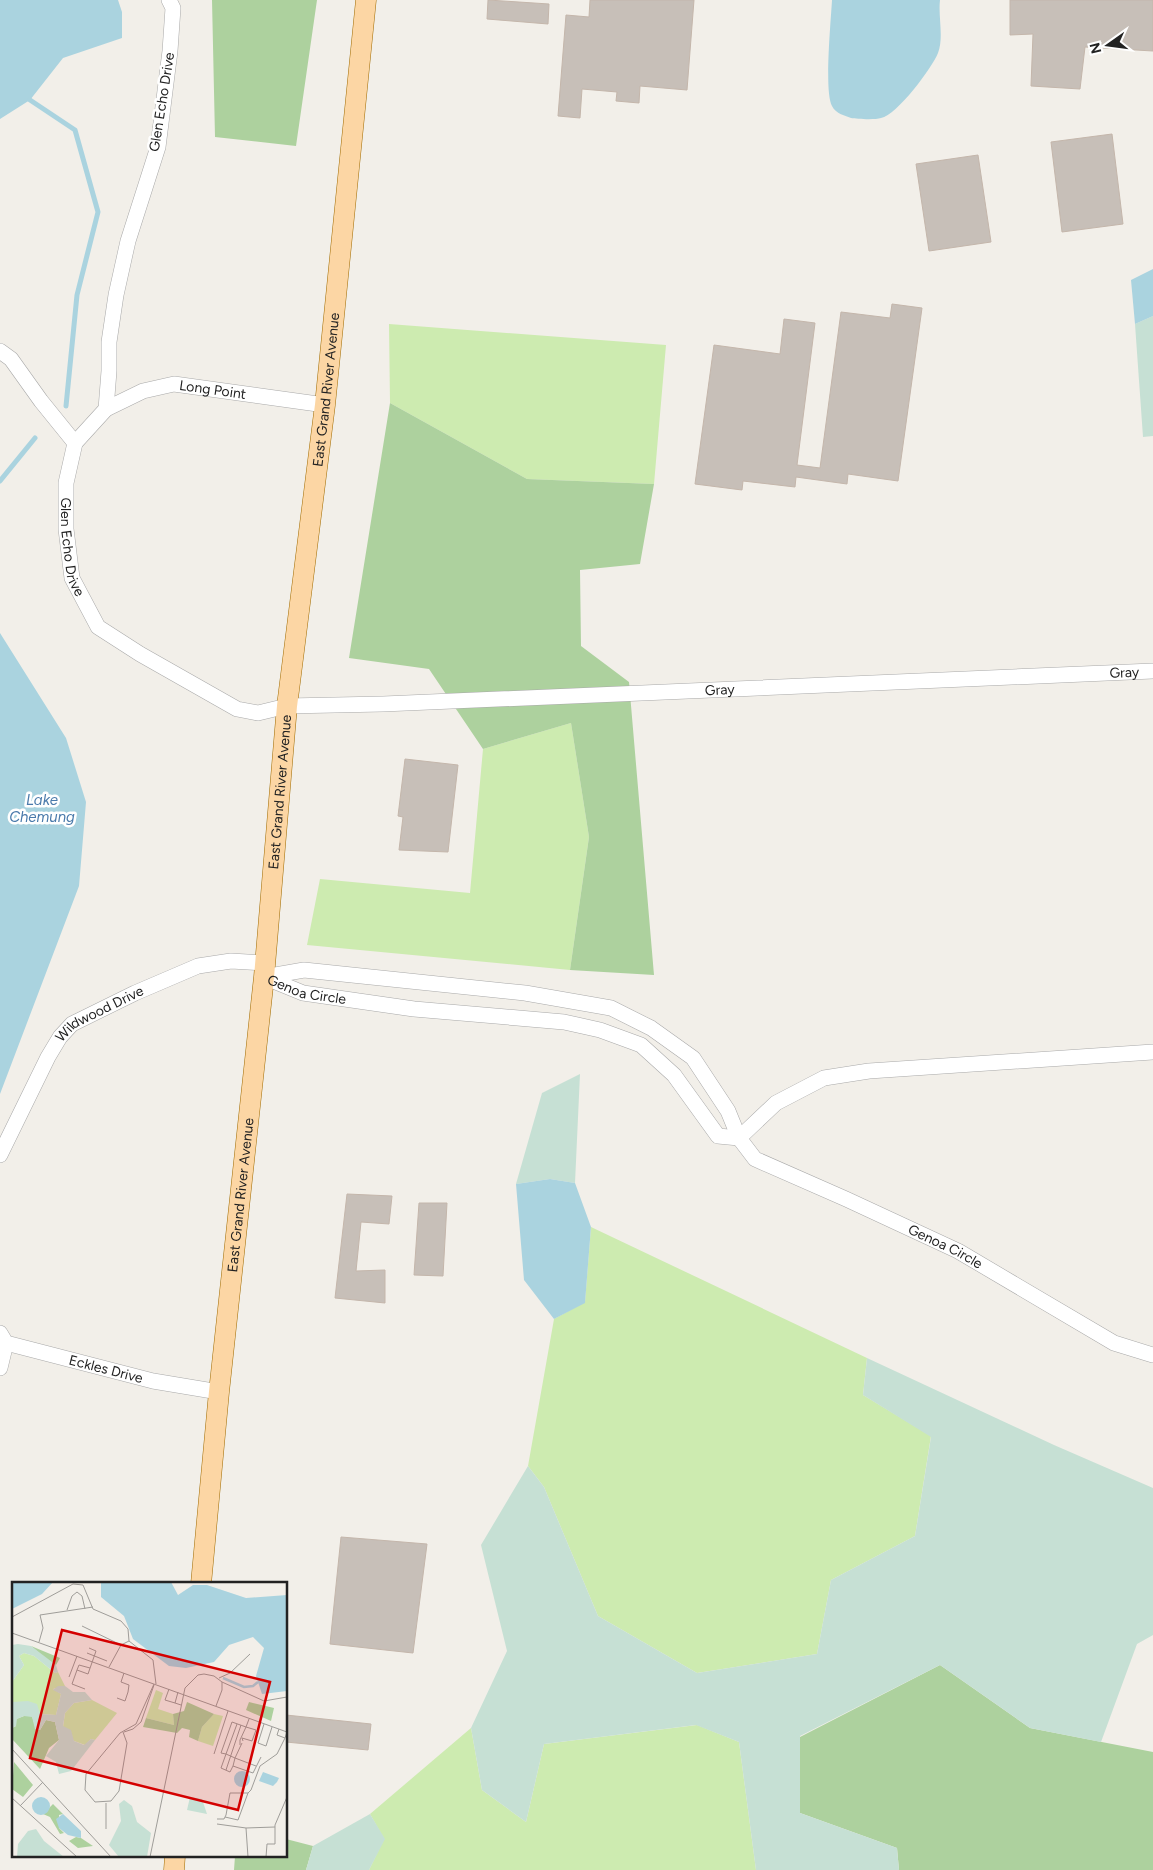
<svg xmlns="http://www.w3.org/2000/svg" width="1153" height="1870" font-family="Figtree,sans-serif">
<style>
.grass{fill:#cdebb0}
.forest{fill:#add19e}
.wetland{fill:#c6e0d4}
.water{fill:#aad3df}
.lines{fill:none;stroke-linecap:round;stroke-linejoin:round}
.stream{stroke:#aad3df;stroke-width:5}
.building{fill:#c7bfb8;stroke:#c4b6ab}
.minor-casing{stroke:#a9a9a9;stroke-width:16}
.major-casing{stroke:#a06b00;stroke-width:21}
.minor{stroke:#fff;stroke-width:15}
.major{stroke:#fcd6a4;stroke-width:20}
.labels{text-anchor:middle;dominant-baseline:central;stroke-width:5;stroke-linejoin:round;paint-order:stroke}
.street-label{font-size:14px;fill:#222;stroke:#fff}
.water-label{font-size:15px;font-style:italic;fill:#4a7aab;stroke:#fff}
.inset-river{fill:none;stroke:#aad3df;stroke-width:2.5}
.inset-road{fill:none;stroke:#9f9d99;stroke-width:1}
.view{fill:#d40000;fill-opacity:0.15;stroke:#d40000;stroke-width:2.5}
.inset-edge{fill:none;stroke:#222;stroke-width:2.5}
</style>
<rect width="100%" height="100%" fill="#f2efe9"/>
<path class="grass" d="M389 324 666 345 654 484 527 479 390 403Z
M571 723 589 837 570 970 307 945 320 879 470 893 483 749Z
M591 1227 867 1358 863 1395 931 1436 915 1536 831 1580 817 1654 697 1673 598 1616 544 1487 528 1466 554 1319 585 1302Z
M697 1725 739 1742 756 1870H369L384 1839 370 1814 471 1728 482 1790 526 1822 544 1744Z"/>
<path class="forest" d="M212 0H317L296 146 215 137Z
M390 403 527 479 654 484 640 564 580 570 581 646 629 682 654 975 570 970 589 837 571 723 483 749 429 669 349 658Z
M940 1665 1030 1728 1153 1752V1870H899L897 1848 800 1813V1737Z
M286 1839 313 1846 306 1870H234L235 1856H286Z"/>
<path class="wetland" d="M1153 316V436L1143 437 1135 324Z
M580 1074 575 1183 550 1179 516 1184 542 1093Z
M867 1358 1054 1445 1153 1488V1635L1137 1644 1101 1742 1030 1728 940 1665 800 1736V1813L897 1848 899 1870H756L739 1742 696 1725 544 1744 526 1822 482 1790 471 1728 507 1651 481 1545 528 1466 544 1487 598 1616 697 1673 817 1654 831 1580 915 1536 931 1437 863 1395Z
M370 1814 385 1839 369 1870H306L313 1846Z"/>
<path class="water" d="M0 0H118L122 12V38L63 58 30 100 0 119Z
M832 0H940C938 17 944 37 938 53 932 68 897 115 881 118 875 120 857 119 851 118 844 115 836 114 832 106 824 92 831 20 832 0Z
M1153 269V316L1135 324 1131 280Z
M0 633 66 738 86 802 79 886 0 1094Z
M550 1179 575 1183 591 1227 585 1303 554 1319 524 1280 516 1184Z"/>
<g class="lines">
<path class="stream" d="M30 100 75 130 98 212 77 295 66 406
M0 481 35 438"/>
</g>
<path class="building" d="M488 0 549 4 548 24 487 19Z
M590 0H694L687 90 640 86 639 103 616 101 617 92 582 89 580 118 558 116 566 15 589 17Z
M1010 0H1153V51L1085 47 1080 89 1031 86 1033 34 1010 35Z
M1112 134 1123 224 1062 232 1051 142Z
M978 155 991 242 929 251 916 164Z
M892 304 922 308 898 481 848 474 847 484 796 477 795 487 743 481 742 490 695 484 714 345 780 354 784 319 815 323 797 465 820 468 841 312 890 318Z
M405 759 458 765 448 852 399 850 403 817 398 816Z
M347 1194 392 1196 389 1224 361 1222 356 1271 385 1270V1303L335 1298Z
M419 1203H447L443 1276 414 1275Z
M341 1537 427 1544 413 1653 330 1644Z
M286 1715 371 1724 368 1750 286 1742Z"/>
<g class="lines">
<g class="minor-casing">
<g id="minor">
<path id="s1" d="M169 0 173 8 170 51 158 147 128 241 116 295 109 342V371L106 409 75 443 66 483V529L72 578 98 627 140 654 237 709 258 713 287 706 383 704 1153 671"/>
<path d="M0 351 11 359 41 401 75 443"/>
<path id="s2" d="M106 409 143 391 174 384 325 405"/>
<path id="s3" d="M264 977 304 970 525 993 611 1008 651 1028 693 1058 728 1111 739 1138 755 1159 846 1199 958 1251 1114 1343 1153 1355"/>
<path id="s4" d="M264 977 303 993 414 1009 564 1022 600 1030 641 1045 674 1075 718 1136 739 1138 776 1103 824 1078 869 1071 1153 1052"/>
<path id="s5" d="M0 1155 48 1057 60 1037 72 1024 135 993 198 966 231 961 265 963"/>
<path id="s6" d="M0 1333 6 1343 153 1381 219 1392"/>
<path d="M0 1368 6 1343"/>
</g>
</g>
<g class="major-casing">
<g id="major">
<path id="s7" d="M201 1584 219 1392 264 977 287 706 325 405 366 0"/>
<path d="M174 1870 175 1856"/>
</g>
</g>
<use href="#minor" class="minor"/>
<use href="#major" class="major"/>
</g>
<g class="labels">
<g class="street-label">
<text transform="translate(162 102) rotate(-81)">Glen Echo Drive</text>
<text stroke="none"><textPath href="#s7" startOffset="1201">East Grand River Avenue</textPath></text>
<text stroke="none"><textPath href="#s2" startOffset="112">Long Point</textPath></text>
<text stroke="none"><textPath href="#s1" startOffset="569">Glen Echo Drive</textPath></text>
<text stroke="none"><textPath href="#s1" startOffset="1706">Gray</textPath></text>
<text stroke="none"><textPath href="#s1" startOffset="1301">Gray</textPath></text>
<text stroke="none"><textPath href="#s7" startOffset="796">East Grand River Avenue</textPath></text>
<text stroke="none"><textPath href="#s4" startOffset="45">Genoa Circle</textPath></text>
<text stroke="none"><textPath href="#s5" startOffset="179">Wildwood Drive</textPath></text>
<text stroke="none"><textPath href="#s7" startOffset="391">East Grand River Avenue</textPath></text>
<text stroke="none"><textPath href="#s3" startOffset="775">Genoa Circle</textPath></text>
<text stroke="none"><textPath href="#s6" startOffset="115">Eckles Drive</textPath></text>
</g>
<g class="water-label">
<text x="42" y="800">Lake<tspan x="42" dy="17">Chemung</tspan></text>
</g>
</g>
<g transform="translate(12 1582)">
<rect width="275" height="275" fill="#f2efe9"/>
<path d="M12 71 22 74 43 91 46 90 53 104 41 107 49 112 44 133 28 132 0 120V100L12 83 7 74ZM144 108 151 111 146 127 161 132 162 143 134 136ZM80 118 105 131 83 158 79 157 73 163 62 159 51 145 53 131 62 121ZM202 132 211 134 201 164 186 159 190 145Z" fill="#cdebb0"/>
<path d="M19 64 48 76 44 83 35 78ZM175 120 202 132 190 145 186 159 177 155 178 148 170 146 165 151 131 145 134 136 162 143 161 132 172 129ZM237 120 262 126 259 139 234 128ZM12 134H20L24 147 28 148 34 138 43 140 47 158 37 166 28 187 0 157V146L4 144V137ZM2 180 21 203 11 215 0 207ZM41 222 51 232 47 233V246L52 251 48 252 38 235 31 232ZM64 255 69 256 81 264 66 266 57 259Z" fill="#add19e"/>
<path d="M6 62 19 64 44 83 46 90 43 91 22 74 12 71 7 74 12 83 0 100V63ZM46 104H53L61 110H73L80 118 62 121 53 131 51 144 59 148 62 159 72 163 79 157 83 158 59 189 47 192 44 180 34 174 47 158 43 140 34 138 28 148 23 147 20 135 12 134 5 137 4 144 0 146V120L16 119 25 122 28 132 44 133 49 112 41 108ZM178 215 190 217 195 232 175 228ZM112 218 120 224 125 240 139 251 135 275H107L97 263 109 239 107 222ZM24 247 32 259 52 275H5L6 262 16 249Z" fill="#c6e0d4"/>
<path d="M0 0H41L30 12 0 27ZM89 0H159L166 13 181 3H195L234 16 275 13V109L250 112 244 94 252 66 241 55 217 63 202 80 174 86 157 84 121 57 112 34 89 15ZM222 197a8 8 0 1 1 16 0a8 8 0 1 1-16 0ZM251 190 267 196 265 200 261 204 247 199ZM20 224a9 9 0 1 1 18 0a9 9 0 1 1-18 0ZM51 232 69 249V256L56 253 47 246 44 237Z" fill="#aad3df"/>
<path class="inset-river" d="M211 96 232 105 241 104 246 100"/>
<path class="inset-road" d="M55 28 60 14 65 10 70 14 73 27M0 35 61 2 71 3 81 27 109 39 116 47 117 59 141 78 144 102M70 44 109 63M0 51 275 150M27 60 31 46 28 33 81 25M77 66 84 69 76 92 65 88 67 83 78 86M75 71 95 79M97 85 109 63 117 59M65 88 60 102 73 107M57 95 65 74M207 96 218 91 238 72M157 107 153 118 163 121M166 110 163 121 169 123M105 116 113 119 116 110 117 103 109 100 112 91M204 124 210 108V100M237 137 234 145 220 140 209 171 214 172 209 186 218 190 221 184 241 191 249 175M252 142 246 161 254 164 260 145M267 147 265 153 273 156 275 150M111 150 115 161 107 209 99 219 83 220 73 208 74 192 108 151 124 142 142 102M112 150 121 147 129 140 142 103M230 161 223 176 244 184M228 163V158L234 145 244 148 240 159 230 156 231 159M0 167 99 275M202 172 216 129M221 184 223 176 214 172 225 142M214 188 229 143M0 216 65 275M8 224 31 200M213 235 226 238 236 211M205 237H212L214 233 218 211H236L239 208 248 184 265 172 273 156M205 242 234 246 236 275M234 246 263 245M94 247V221M138 275 173 106 186 93 192 92 202 94 210 100 252 119 275 115M254 275 255 262H263V243L275 215"/>
<path class="view" d="M50 48 258 100 226 228 18 176Z"/>
<rect width="275" height="275" class="inset-edge"/>
</g>
<g transform="translate(1108 45) rotate(256)" stroke="#ffffff" stroke-width="4" paint-order="stroke">
<path d="M0-4L9 19L0 12L-9 19Z" fill="#222222"/>
<text y="-8" font-size="14" font-weight="bold" text-anchor="middle" fill="#222222">N</text>
</g>
</svg>
